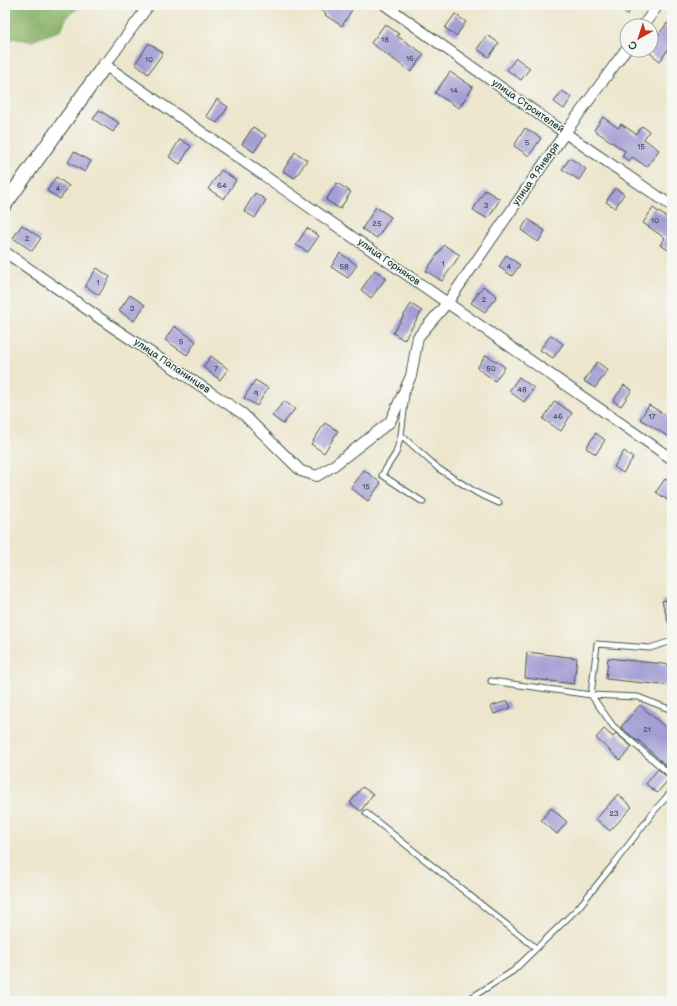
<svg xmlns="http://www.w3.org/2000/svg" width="677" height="1006" font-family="'Balsamiq Sans',sans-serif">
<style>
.forest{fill:#8ab269;stroke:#54784e}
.building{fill:#a49dd4}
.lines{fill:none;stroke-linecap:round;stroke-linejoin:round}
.lane-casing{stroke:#3e564b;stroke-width:7}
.street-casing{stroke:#3e564b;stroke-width:12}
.secondary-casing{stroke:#3e564b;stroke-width:16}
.lane{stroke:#fff;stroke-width:5}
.street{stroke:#fff;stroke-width:10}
.secondary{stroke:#fff;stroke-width:14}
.labels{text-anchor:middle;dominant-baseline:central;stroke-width:3;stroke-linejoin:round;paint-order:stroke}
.number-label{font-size:8px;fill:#40555c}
.street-label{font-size:10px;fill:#1f3d34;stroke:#f6f6f2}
</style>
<rect width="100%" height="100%" fill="#f6f6f2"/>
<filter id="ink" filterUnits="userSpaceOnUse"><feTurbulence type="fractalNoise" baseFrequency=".025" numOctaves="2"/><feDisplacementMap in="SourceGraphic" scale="8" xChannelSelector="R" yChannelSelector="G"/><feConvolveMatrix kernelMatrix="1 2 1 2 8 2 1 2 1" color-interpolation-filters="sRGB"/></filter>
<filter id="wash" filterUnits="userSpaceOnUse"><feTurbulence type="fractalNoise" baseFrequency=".012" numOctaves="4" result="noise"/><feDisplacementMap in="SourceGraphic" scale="16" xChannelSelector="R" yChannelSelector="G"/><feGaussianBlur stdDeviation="0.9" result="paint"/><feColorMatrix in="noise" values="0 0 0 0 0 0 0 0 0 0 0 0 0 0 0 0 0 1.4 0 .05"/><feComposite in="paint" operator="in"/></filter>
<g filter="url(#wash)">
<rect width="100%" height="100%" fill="#ede6cd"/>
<path class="forest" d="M5 5H82L67 16 61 30 31 41 12 38 8 51 5 54Z"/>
<g id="blocks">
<path class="building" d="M314 5H347L353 8 342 26 325 15 326 14Z
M613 5H634L627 15Z
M455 14 466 22 456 36 445 28Z
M667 23 672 27V44L660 61 647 51 651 50V45Z
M385 24 399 34 397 36 424 54 411 72 371 43Z
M487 35 499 43 489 57 477 49Z
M149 43 163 53 148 74 135 64Z
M516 58 530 68 521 80 507 70Z
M450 72 473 87 459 108 435 93Z
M562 91 572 97 564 109 554 102Z
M217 99 228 107 217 123 206 116Z
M99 110 119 123 113 132 93 119Z
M603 117 618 128 621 124 636 134 642 126 649 131 644 139 659 150 647 167 632 157 629 161 622 156 625 151 594 130Z
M253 127 266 135 254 152 242 144Z
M525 128 541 138 529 156 514 146Z
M180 139 191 146 180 164 169 157Z
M74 152 91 161 85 172 68 162Z
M295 152 307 160 295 178 283 171Z
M570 158 586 169 579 180 562 169Z
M221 170 236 180 224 199 208 189Z
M56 177 69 186 60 199 47 191Z
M337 183 351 192 340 209 326 200Z
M615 188 624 194 615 208 606 202Z
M485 190 500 199 488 219 473 210Z
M255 193 266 200 255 218 244 211Z
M376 207 391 217 377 238 362 229Z
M653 208 672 221V252L660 245 665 238 643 223Z
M528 219 545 231 538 242 521 230Z
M22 225 41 238 32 251 13 238Z
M307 228 319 236 308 252 296 245Z
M444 245 460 255 442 281 426 271Z
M340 253 357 265 348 278 331 267Z
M506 255 520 265 512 276 499 267Z
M97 268 110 277 99 295 85 286Z
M375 270 386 278 371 298 361 290Z
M483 286 497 296 485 312 471 303Z
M130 295 145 305 134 321 119 311Z
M411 304 422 311 404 340 393 333Z
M174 326 196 341 187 355 165 340Z
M551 335 563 344 553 358 540 350Z
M486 355 505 367 495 381 477 368Z
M211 356 228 369 220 380 203 367Z
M597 362 608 370 595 388 584 381Z
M519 377 534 388 524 402 509 391Z
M255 380 268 388 257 406 244 398Z
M624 385 632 390 621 406 613 401Z
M284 401 295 409 283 424 272 416Z
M555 401 572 413 561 431 543 419Z
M649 405 672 419V439L640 419Z
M325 423 338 431 324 453 311 444Z
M596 433 605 440 596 454 586 448Z
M624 451 633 458 623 473 614 467Z
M364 470 381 483 368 501 351 488Z
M665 479 672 483V496L669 501 656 492Z
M672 598V628H670L662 601Z
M527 652 577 658 574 684 525 678Z
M608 658 672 665V686L606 679Z
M508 701 511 708 494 714 491 706Z
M640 705 672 733V771L638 740 637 741 621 727Z
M604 729 613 737 616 733 632 747 620 760 596 738Z
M658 769 669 779 657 793 646 784Z
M362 787 373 794 361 811 350 803Z
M618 794 632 807 610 831 596 819Z
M551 808 567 822 557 834 541 820Z"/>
</g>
</g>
<g filter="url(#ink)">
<use href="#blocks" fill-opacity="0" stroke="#3e564b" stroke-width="1"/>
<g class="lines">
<g class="lane-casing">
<path id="lane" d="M406 394 401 435 439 469 477 493 499 503
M401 435 396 453 382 475 423 502
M672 641 650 648 597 644 591 695 638 697 672 710
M491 681 591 695 613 726 672 776
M366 813 536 948
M466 1001 513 971 578 908 613 865 655 810 672 791"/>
</g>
<g class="street-casing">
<path id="street" d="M149 5 105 65 672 459
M385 5 565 133 672 206
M643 26 658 5
M5 252 111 326 243 414 301 471 317 476 333 466 390 422 411 376 418 337 448 302 565 133 627 48"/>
</g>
<g class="secondary-casing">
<path id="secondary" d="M5 204 105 65"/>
</g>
<use href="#lane" class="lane"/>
<use href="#street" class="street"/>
<use href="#secondary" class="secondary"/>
</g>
</g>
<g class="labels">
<g class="number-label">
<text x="385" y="39">18</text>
<text x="410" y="58">16</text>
<text x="149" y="59">10</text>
<text x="454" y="90">14</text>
<text x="527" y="142">5</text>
<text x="641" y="146">15</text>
<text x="222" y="185">64</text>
<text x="58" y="188">4</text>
<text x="486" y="205">3</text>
<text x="655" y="220">10</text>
<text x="377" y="223">25</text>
<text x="27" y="238">2</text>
<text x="443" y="263">1</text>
<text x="344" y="266">58</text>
<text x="509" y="266">4</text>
<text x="98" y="282">1</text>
<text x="484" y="299">2</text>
<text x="132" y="308">3</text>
<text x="181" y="341">5</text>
<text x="216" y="368">7</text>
<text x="491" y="368">50</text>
<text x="522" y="389">48</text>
<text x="256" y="393">9</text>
<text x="558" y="416">46</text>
<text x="652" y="416">17</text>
<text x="366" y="486">15</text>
<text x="647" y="729">21</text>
<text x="614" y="813">23</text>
</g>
<g class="street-label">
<text transform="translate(528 106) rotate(35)">улица Строителей</text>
<text transform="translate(536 174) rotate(-55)">улица 9 Января</text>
<text transform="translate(389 262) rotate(35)">улица Горняков</text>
<text transform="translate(172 366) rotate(34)">улица Папанинцев</text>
</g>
</g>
<rect width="677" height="1006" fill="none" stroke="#f6f6f2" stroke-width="20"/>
<g transform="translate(639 38) rotate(219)"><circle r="19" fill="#f6f6f2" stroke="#a0aca6"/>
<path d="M0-3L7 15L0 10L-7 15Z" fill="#c8321e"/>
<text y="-6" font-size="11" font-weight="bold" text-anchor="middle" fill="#1f3d34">С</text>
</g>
</svg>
